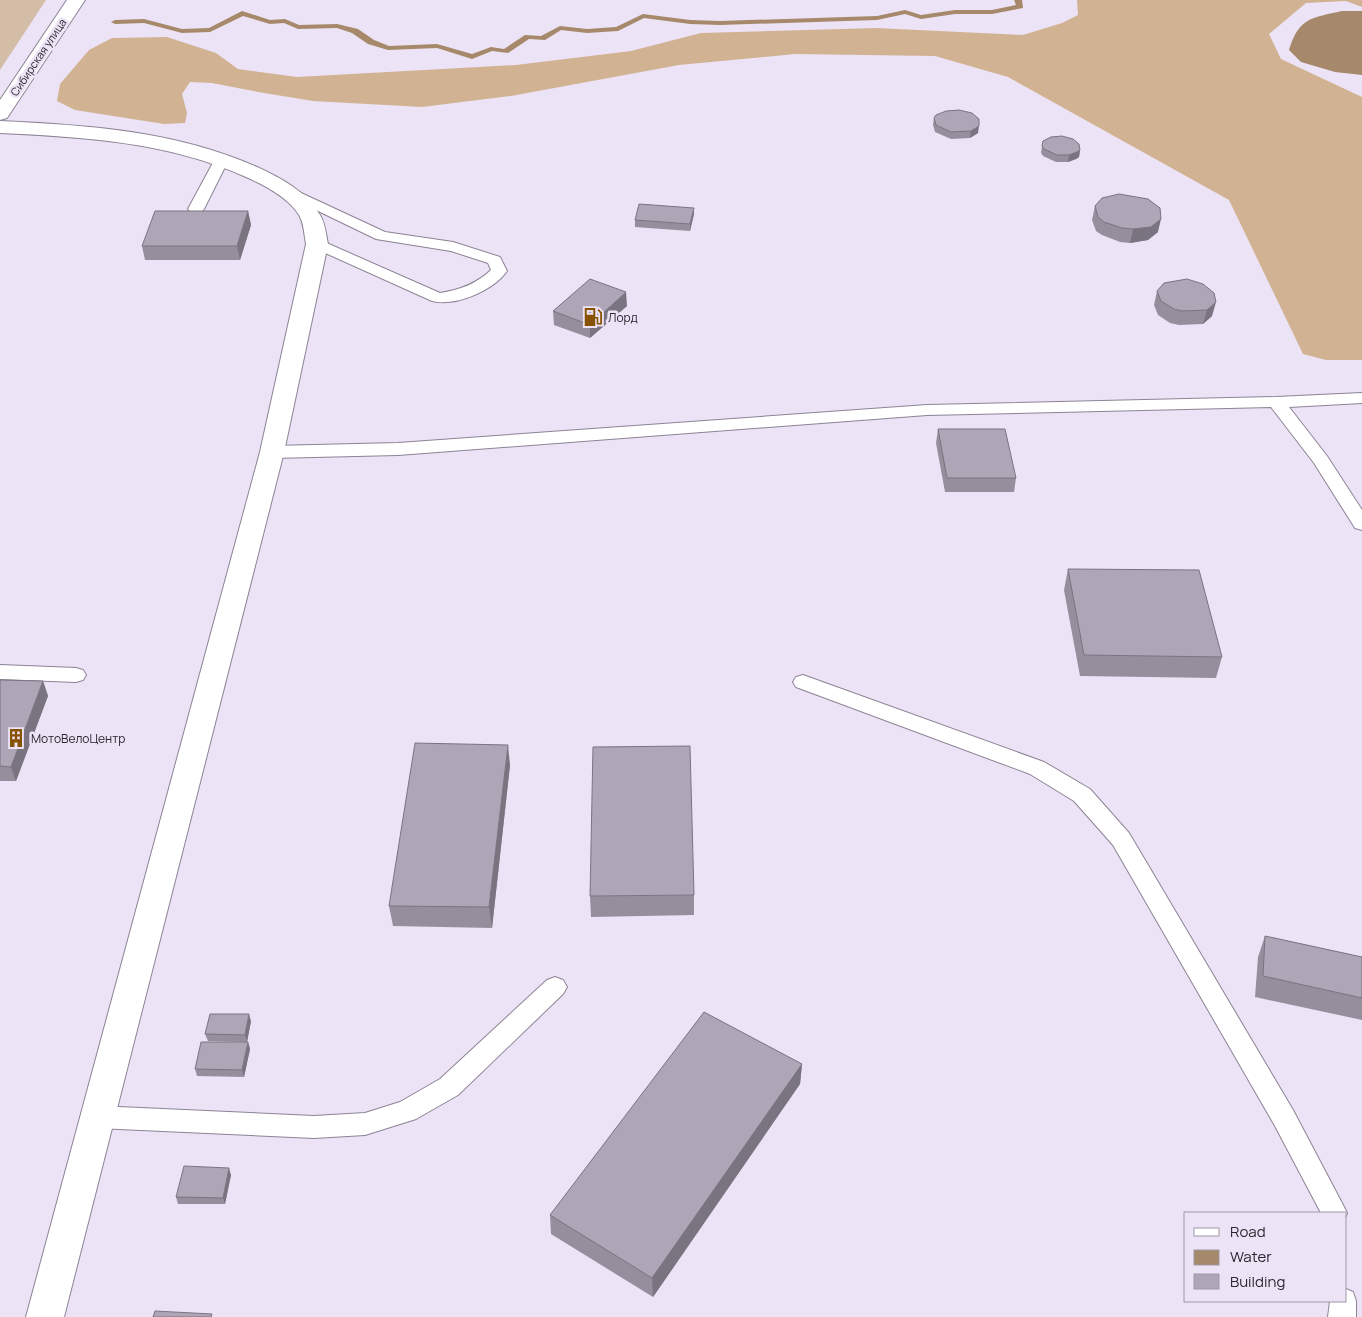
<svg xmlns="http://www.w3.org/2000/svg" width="1362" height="1317" font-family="Manrope,sans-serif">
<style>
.green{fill:#d3bda7}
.forest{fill:#d1b394}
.water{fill:#a5896a}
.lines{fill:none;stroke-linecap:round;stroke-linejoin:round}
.stream{fill:#a5896a;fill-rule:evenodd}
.service-casing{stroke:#8c8394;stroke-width:2}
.minor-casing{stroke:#8c8394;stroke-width:2}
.primary-casing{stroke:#8c8394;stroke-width:2}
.service{fill:#fff;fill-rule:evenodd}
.minor{fill:#fff;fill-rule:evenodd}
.primary{fill:#fff;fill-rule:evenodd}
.wall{fill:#968e9d}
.shaded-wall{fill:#7a7480}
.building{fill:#aea5b7;stroke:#7a7480}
.labels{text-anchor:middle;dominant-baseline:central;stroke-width:5;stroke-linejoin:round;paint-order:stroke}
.far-street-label{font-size:11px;fill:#2a262d;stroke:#ede3f6}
.poi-label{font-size:12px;fill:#2a262d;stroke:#ede3f6;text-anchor:start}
</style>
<rect width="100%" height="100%" fill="#ede3f6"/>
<path class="green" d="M0 0H46L0 70Z"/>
<path class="forest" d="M1077 0H1362V7L1346 1 1306 3 1269 34 1281 59 1362 97V360H1326L1303 354 1229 200 1008 77 935 56 795 54 679 65 511 96 422 107 313 101 258 92 212 83 190 82 182 94 187 113 185 123 164 124 75 110 57 101 60 84 89 50 112 38 167 37 216 53 238 69 297 77 516 65 631 51 701 33 876 28 1023 35 1062 23 1078 15Z"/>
<path class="water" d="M1342 11H1362V75L1335 72 1301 62 1289 50C1299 17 1312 18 1342 11Z"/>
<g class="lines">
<path class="stream" d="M1014 0H1022L1023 8 992 14H955L921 19 905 14 877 20 720 25 690 24 644 18 618 31 587 33 561 30 545 40 529 39 508 53 492 51 472 59 437 48 388 50 368 44 352 33 337 28 298 29 284 23 270 24 243 16 210 32 182 33 144 23 115 24 111 22 115 20 144 19 182 29 209 28 242 11 270 20 285 19 299 25 337 24 358 29 374 40 389 46 437 44 472 54 491 47 504 49 525 35 541 36 560 26 587 29 616 27 643 14 690 20 720 21 877 16 905 10 921 15 955 10H992L1016 5Z"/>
<g class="service-casing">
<path id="service" d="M222 155 227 156 229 159 204 209 201 212H191L188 209 215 159 217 156Z
M286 186 385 232 453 242 500 257 507 271C494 290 456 307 432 301L312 247 309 244 312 241H322L440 293C460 290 476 284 491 270L488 263 451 251 376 239 281 193 279 190 281 187Z
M1362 393V403L1289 407 1327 456 1362 510V530L1355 528 1314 463 1271 407 927 415 398 455 272 458 266 456 263 452 266 448 272 446 398 443 927 405 1276 397Z
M0 665 76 668 83 670 86 675 83 680 76 682 0 679Z
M803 675 1044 762 1090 789 1129 833 1293 1110 1343 1205 1347 1213 1346 1216V1213H1321L1275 1126 1113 845 1074 801 1030 774 796 687 793 682 796 677Z
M555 977 563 980 567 987 563 994 458 1095 416 1119 365 1135 314 1138 97 1128 88 1125 85 1117 88 1109 97 1106 314 1116 365 1113 400 1102 440 1079 547 980Z
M1346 1289 1353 1292 1356 1301V1317H1328L1330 1301H1346Z"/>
</g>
<g class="minor-casing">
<path id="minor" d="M0 121C88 125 176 131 257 167 281 178 307 192 320 215 325 223 326 234 328 244L284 452 64 1317H26L260 452 306 244C304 234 304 223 299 215 288 197 264 185 246 177 168 142 85 137 0 133Z"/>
</g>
<g class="primary-casing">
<path id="primary" d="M67 0H85L7 118 0 120V100Z"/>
</g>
<use href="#service" class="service"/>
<use href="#minor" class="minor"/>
<use href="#primary" class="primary"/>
</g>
<path class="wall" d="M934 118 978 133 970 138 951 139 935 132 933 125Z
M1042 146 1080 150 1079 157 1076 159 1068 162H1056L1043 156 1041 153Z
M1095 206 1158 232 1148 240 1130 243 1120 242 1102 235 1096 231 1092 220Z
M248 211 251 225 240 260H145L142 246Z
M694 214 690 231 635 227V220Z
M1187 279 1212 316 1203 324 1179 325 1170 323 1158 315 1154 305 1157 291Z
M627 306 590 338 554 325 553 311Z
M938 429 1016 478 1014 492H945L936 443Z
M1068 569 1222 657 1216 678 1080 676 1064 590Z
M0 680 43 681 48 696 16 781H0Z
M510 765 492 928 393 926 389 906Z
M694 895V915L591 917 590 896Z
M1265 936 1362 957V1020L1255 997 1258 957Z
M251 1021 247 1042 208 1041 205 1034Z
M248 1042 250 1049 244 1077 197 1076 195 1069Z
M802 1064 800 1084 653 1297 551 1234 550 1215Z
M231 1175 225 1204H178L176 1197Z"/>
<path class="shaded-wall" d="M979 126 978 133 970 138 971 131Z
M1080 150 1079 157 1076 159 1068 162 1069 155Z
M694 208V214L690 231V224Z
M248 211 251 225 240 260 237 246Z
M1161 219 1158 232 1148 240 1130 243 1133 229Z
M626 292 627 306 590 338V325Z
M1216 302 1212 316 1203 324 1207 310Z
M43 681 48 696 16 781 11 767Z
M508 745 510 765 492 928 489 907Z
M249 1014 251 1021 247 1042 245 1035Z
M248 1042 250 1049 244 1077 242 1070Z
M802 1064 800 1084 653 1297 652 1278Z
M229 1168 231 1175 225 1204 223 1198Z"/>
<path class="building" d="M959 110 972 113 979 119V126L971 131 951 132 936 125 934 118 936 115 946 111Z
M1062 136 1073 139 1079 144 1080 150 1077 152 1069 155H1057L1044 149 1042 146 1043 141 1051 137Z
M1119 194 1148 199 1160 208 1161 219 1151 227 1133 229 1122 228 1104 222 1098 217 1095 206 1102 198Z
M639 204 694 208 690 224 635 220Z
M155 211H248L237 246H142Z
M590 279 626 292 590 325 553 311Z
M1187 279 1203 284 1214 293 1216 302 1207 310 1182 311 1174 309 1161 301 1157 291 1164 283Z
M938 429H1005L1016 478H947Z
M1068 569 1199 570 1222 657 1084 655Z
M0 680 43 681 11 767 0 766Z
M415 743 508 745 489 907 389 906Z
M690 746 694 895 590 896 593 747Z
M1265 936 1362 957V998L1263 976Z
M704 1012 802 1064 652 1278 550 1215Z
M210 1014H249L245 1035 205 1034Z
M201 1042H248L242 1070 195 1069Z
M184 1166 229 1168 223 1198 176 1197Z
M155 1311 212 1314 211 1317H153Z"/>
<defs>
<g id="fuel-bare" transform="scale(1.5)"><path d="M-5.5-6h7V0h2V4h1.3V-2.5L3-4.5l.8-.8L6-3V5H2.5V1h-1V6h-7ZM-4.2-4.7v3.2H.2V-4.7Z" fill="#875300" stroke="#ede3f6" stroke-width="2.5" paint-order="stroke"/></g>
<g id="building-bare" transform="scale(1.5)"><path d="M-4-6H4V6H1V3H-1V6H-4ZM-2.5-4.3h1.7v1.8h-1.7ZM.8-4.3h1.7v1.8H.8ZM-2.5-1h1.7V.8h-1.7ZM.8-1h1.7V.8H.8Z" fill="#875300" stroke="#ede3f6" stroke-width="2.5" paint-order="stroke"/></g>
</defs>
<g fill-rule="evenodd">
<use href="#fuel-bare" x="593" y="317"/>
<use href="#building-bare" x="16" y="738"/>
</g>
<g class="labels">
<g class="far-street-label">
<text transform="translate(38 57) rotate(-56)">Сибирская улица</text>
</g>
<g class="poi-label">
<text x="608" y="317">Лорд</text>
<text x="31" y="738">МотоВелоЦентр</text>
</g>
</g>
<rect x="1184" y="1212" width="162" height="90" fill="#ede3f6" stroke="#9f97a6"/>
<rect x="1194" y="1228" width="25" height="8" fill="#ffffff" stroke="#9f97a6"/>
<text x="1230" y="1237" font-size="15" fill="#2a262d">Road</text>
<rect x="1194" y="1250" width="25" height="15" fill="#a5896a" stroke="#9f97a6"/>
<text x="1230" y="1262" font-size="15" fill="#2a262d">Water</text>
<rect x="1194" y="1274" width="25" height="15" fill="#aea5b7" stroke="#9f97a6"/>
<text x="1230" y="1287" font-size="15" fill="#2a262d">Building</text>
</svg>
